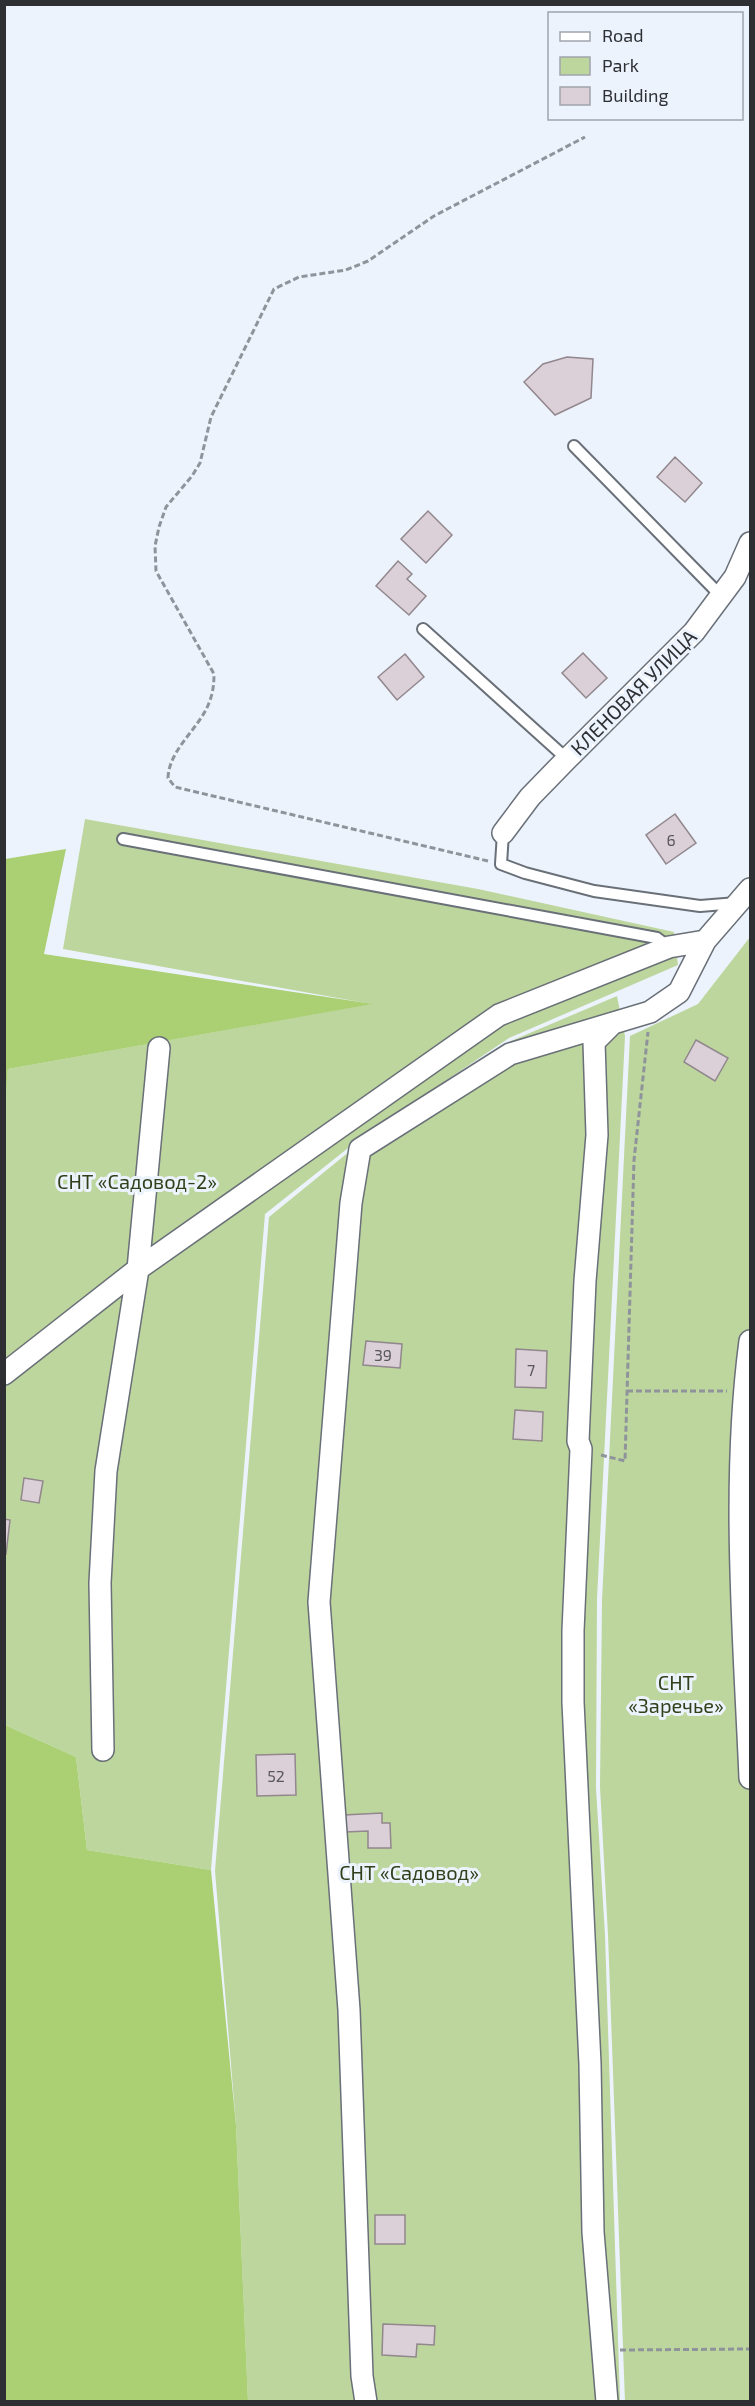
<svg xmlns="http://www.w3.org/2000/svg" width="755" height="2406" font-family="'Exo 2',sans-serif">
<style>
.green{fill:#bdd69e}
.forest{fill:#aad073}
.building{fill:#dbd0d7;stroke:#91878d;stroke-width:1.5}
.lines{fill:none;stroke-linecap:round;stroke-linejoin:round}
.lane-casing{stroke:#6a7078;stroke-width:14}
.street-casing{stroke:#6a7078;stroke-width:24}
.path{stroke:#8f949b;stroke-width:3;stroke-dasharray:6 3;stroke-linecap:butt}
.lane{stroke:#fff;stroke-width:10}
.street{stroke:#fff;stroke-width:21}
.labels{text-anchor:middle;dominant-baseline:central;stroke-width:6;stroke-linejoin:round;paint-order:stroke}
.number-label{font-size:16px;fill:#58575c}
.street-label{font-size:20px;fill:#2d2f33;stroke:#ecf3fd}
.park-label{font-size:20px;fill:#30401a;stroke:#ecf3fd}
</style>
<rect width="100%" height="100%" fill="#ecf3fd"/>
<path class="green" d="M85 819 478 889 674 932 678 965 509 1038 362 1137 265 1214 211 1870 87 1850 76 1757 5 1725 4 1101 8 1069 371 1004 63 949Z
M750 937V2401L625 2402 608 1935 600 1787 602 1600 630 1036 698 1004Z
M617 996 625 1036 597 1599 596 1788 605 1935 620 2401 248 2402 236 2125 215 1871 269 1217 366 1138 511 1041Z"/>
<path class="forest" d="M66 849 44 954 373 1004 8 1069 5 1101V859Z
M5 1725 76 1757 87 1850 211 1870 236 2125 248 2401H5Z"/>
<path class="building" d="M567 357 593 359 591 398 555 415 524 382 543 364Z
M675 457 702 483 685 502 657 477Z
M428 511 452 535 426 563 401 539Z
M398 561 412 574 407 579 426 596 409 615 376 586Z
M583 653 607 678 586 698 562 673Z
M405 654 424 677 397 700 378 677Z
M675 814 696 843 666 864 646 835Z
M696 1040 728 1058 715 1081 684 1062Z
M366 1341 402 1344 400 1368 363 1365Z
M516 1349 547 1351 546 1388 515 1387Z
M515 1410 543 1412 542 1441 513 1439Z
M24 1478 43 1481 39 1503 21 1500Z
M4 1519 10 1520 6 1554H4Z
M295 1754 296 1795 257 1796 256 1755Z
M382 1813V1823H390L391 1848H368V1831L345 1832 344 1815Z
M375 2215H405V2244H375Z
M383 2324 435 2326 434 2345 417 2344 416 2357 382 2355Z"/>
<g class="lines">
<g class="lane-casing">
<path id="lane" d="M574 446 721 596
M423 629 567 759
M503 833 501 864 525 873 594 891 700 906 737 903
M123 839 657 938 669 947"/>
</g>
<g class="street-casing">
<path id="street" d="M503 833 530 797 567 759 694 632 735 577 750 543
M750 1341C731 1485 744 1634 750 1778
M4 1374 138 1269 159 1048
M103 1750 100 1583 106 1471 138 1269 499 1015 669 947 705 941
M366 2402 362 2376 349 2010 319 1602 351 1203 360 1149 510 1054 650 1012 679 992 705 941 750 889
M607 2402 593 2232 590 2064 573 1702V1631L581 1449 578 1441 585 1281 597 1135 594 1042 613 1023"/>
</g>
<path class="path" d="M488 861 175 787 168 778C169 749 199 729 209 703 213 693 214 684 214 674L156 571 155 546 159 527 166 507 192 476 200 463 211 417 274 289 299 277 346 270 368 261 434 216 585 137
M627 1391H727
M601 1455 625 1461 634 1160 648 1032
M620 2350 750 2349"/>
<use href="#lane" class="lane"/>
<use href="#street" class="street"/>
</g>
<g class="labels">
<g class="number-label">
<text x="671" y="839">6</text>
<text x="383" y="1354">39</text>
<text x="531" y="1369">7</text>
<text x="276" y="1775">52</text>
</g>
<g class="street-label">
<text transform="translate(633 692) rotate(-45)">КЛЕНОВАЯ УЛИЦА</text>
</g>
<g class="park-label">
<text x="137" y="1181">СНТ «Садовод-2»</text>
<text x="676" y="1682">СНТ<tspan x="676" dy="23">«Заречье»</tspan></text>
<text x="409" y="1872">СНТ «Садовод»</text>
</g>
</g>
<rect width="755" height="2406" fill="none" stroke="#2d2f33" stroke-width="12"/>
<rect x="548" y="12" width="195" height="108" fill="#ecf3fd" stroke="#a0a5ac" stroke-width="1.5"/>
<rect x="560" y="32" width="30" height="9" fill="#ffffff" stroke="#a0a5ac" stroke-width="1.5"/>
<text x="602" y="42" font-size="18" fill="#2d2f33">Road</text>
<rect x="560" y="57" width="30" height="18" fill="#bdd69e" stroke="#a0a5ac" stroke-width="1.5"/>
<text x="602" y="72" font-size="18" fill="#2d2f33">Park</text>
<rect x="560" y="87" width="30" height="18" fill="#dbd0d7" stroke="#a0a5ac" stroke-width="1.5"/>
<text x="602" y="102" font-size="18" fill="#2d2f33">Building</text>
</svg>
